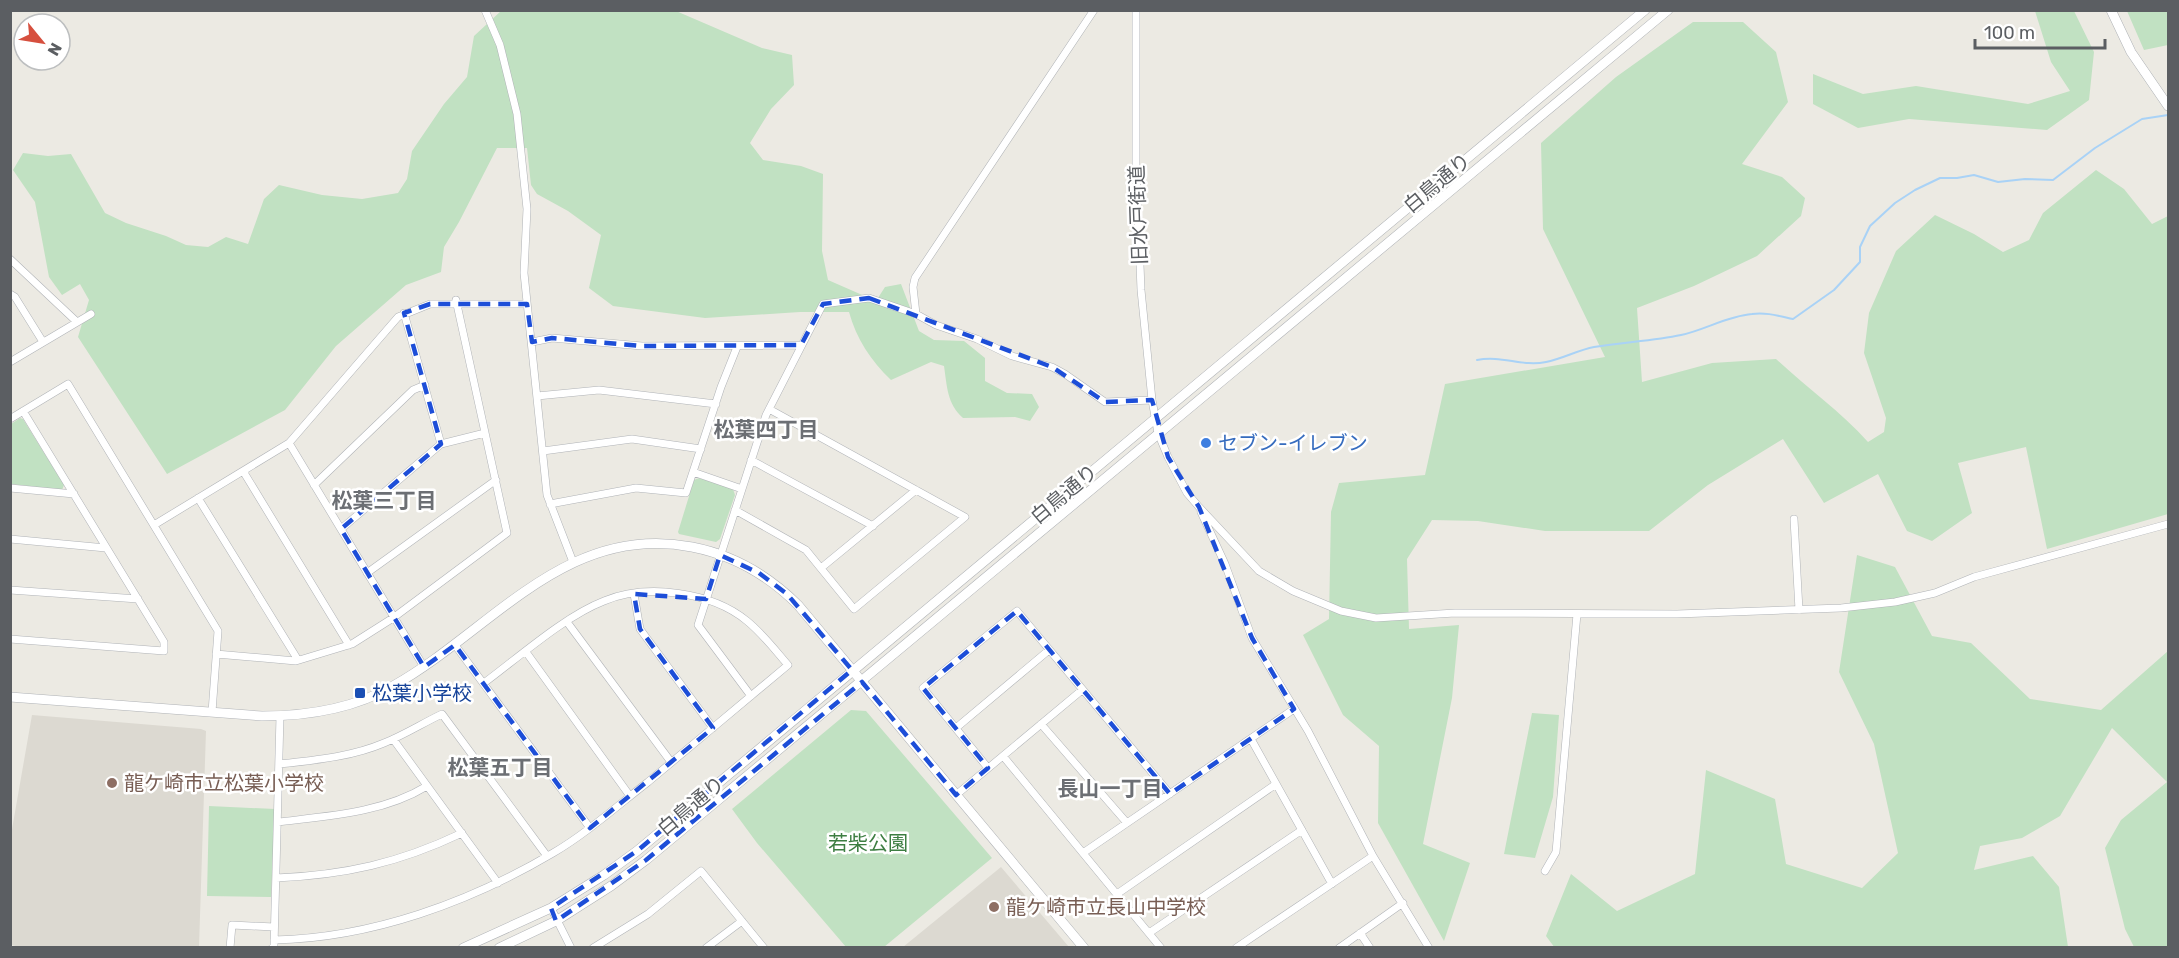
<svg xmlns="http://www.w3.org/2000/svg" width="2179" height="958" font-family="Rubik,'Noto Sans JP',sans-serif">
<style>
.education{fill:#dcd9d1}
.green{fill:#c1e1c2}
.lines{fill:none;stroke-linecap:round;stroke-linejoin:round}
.stream{stroke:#a9d2f6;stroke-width:2}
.street-casing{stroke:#b0b3b7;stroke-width:8}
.secondary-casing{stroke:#afb2b6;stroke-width:10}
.street{stroke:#fff;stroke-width:7}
.secondary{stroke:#fff;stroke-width:9}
.marked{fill:none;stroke:#1d4ed8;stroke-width:4.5;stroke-dasharray:12 8;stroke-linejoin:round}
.shop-dot{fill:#3f7fe0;stroke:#fff;stroke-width:2}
.transit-dot{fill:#1a4fb4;stroke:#fff;stroke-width:2}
.education-dot{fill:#8d6e63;stroke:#fff;stroke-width:2}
.labels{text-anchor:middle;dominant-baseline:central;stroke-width:5;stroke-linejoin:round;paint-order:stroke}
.street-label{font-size:20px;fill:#5b5e62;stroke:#fff}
.shop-label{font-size:20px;fill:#366cbe;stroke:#fff;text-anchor:start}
.transit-label{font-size:20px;fill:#164399;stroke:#fff;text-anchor:start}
.education-label{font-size:20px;fill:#785e54;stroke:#fff;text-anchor:start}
.park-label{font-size:20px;fill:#3d7e42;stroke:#fff}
.neighbourhood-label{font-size:21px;font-weight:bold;fill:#6c6f74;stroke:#fff}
</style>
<rect width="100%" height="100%" fill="#eceae3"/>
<path class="education" d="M32 715 201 729 206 731 199 947 26 948 11 945V835Z
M1001 867 1069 947H903Z"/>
<path class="green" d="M501 11H676L762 48 792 55 794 85 771 109 750 143 763 160 801 166 823 174 822 251 828 280 876 301 885 287 901 284 919 331 934 340 964 341 985 358V381L1007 393 1032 394 1039 407 1030 421 1015 417 963 418C947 404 947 386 944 366L931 362 891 380C871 361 856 338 849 312H800L705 318 613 306 589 288 601 235 568 211 537 194 531 185 527 148H497L459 222 444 247 441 272 406 285 336 346 285 410 167 474 78 337 89 300 80 284 62 295 49 277 35 202 13 170 23 153 48 156 71 154 105 213 126 223 166 236 186 245 208 247 226 237 248 244 264 199 279 185 322 195 362 199 398 193 407 179 412 151 444 104 467 77 474 36Z
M2035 11H2074L2094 52 2089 100 2047 130 1909 119 1858 128 1813 104V74L1863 94 1916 86 2028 104 2070 91 2051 62Z
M2127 11H2168V45L2144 50Z
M1693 22H1743L1776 52 1788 102 1742 164 1782 177 1805 198 1801 216 1757 256 1694 286 1637 308 1642 382 1712 363 1776 359C1806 387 1840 411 1868 442L1884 432 1886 418 1864 353 1869 313 1896 251 1935 215 1974 234 2003 252 2029 240 2043 213 2096 170 2124 189 2152 224 2168 216V514L2047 549 2026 447 1958 463 1972 513 1932 541 1907 531 1878 474 1824 503 1783 439 1708 485 1649 531H1545L1478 521 1432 520 1407 559 1409 629 1459 625 1452 698 1423 844 1470 863 1444 941 1378 823 1379 746 1343 715 1303 635 1329 619 1331 512 1339 483 1425 475 1445 384 1605 357 1543 229 1541 143 1616 77Z
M20 418 23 419 64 485 62 490 11 484V424Z
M699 478 733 489 735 495 720 539 716 542 679 534 678 532 694 480Z
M1857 555 1895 567 1932 636 1971 643 2030 699 2101 710 2168 651V947H2134L2125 929 2105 848 2121 820 2167 782 2112 728 2060 816 2022 838 1980 846 1974 870 2033 856 2059 887 2068 947 1555 948 1546 936 1571 874 1617 911 1695 874 1706 770 1775 799 1786 864 1862 888 1898 853 1874 744 1839 672Z
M851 710 866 711 992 858 884 947H846L757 843 732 809Z
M1532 713 1559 715 1553 797 1535 858 1504 854Z
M209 806 275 809 271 897 207 896Z"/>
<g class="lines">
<path class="stream" d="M1477 360C1502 355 1522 367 1546 362 1562 359 1578 350 1594 347 1623 342 1653 341 1681 335 1705 330 1727 316 1752 314 1766 312 1779 316 1793 319L1834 290 1860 262V247L1870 226 1895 203 1915 190 1940 178H1957L1974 175 1998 182 2025 179 2053 180 2095 148 2142 119 2168 115"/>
<g class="street-casing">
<path id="street" d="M485 10 500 45 517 114 527 209 524 273 547 495 573 562
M1094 10 915 278 913 287 916 314 936 325 977 339 1012 356 1052 367 1065 374 1105 402 1152 400
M1136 10V163L1141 290 1152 400 1158 433 1168 457 1187 493 1199 507 1259 571 1293 591 1341 611 1376 618 1455 613 1677 614 1841 608 1895 602 1935 593 1974 577 2168 524
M10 259 77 322
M10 294 15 297 43 342
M404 313 441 444
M532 342 552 338 642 346 801 345
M10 362 91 314
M537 396 599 390 716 404
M10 419 68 384 218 631 212 712
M289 443 424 667
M543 451 632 439 701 449
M751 460 873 526
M243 471 349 645
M693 472 742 489
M314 485 413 390 425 385
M10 488 74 494
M198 498 298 660
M550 504 636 488 686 493 721 387 737 347
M735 510 806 550 854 609 965 517 769 409
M1201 512 1225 564 1252 638 1308 731 1373 856 1429 948
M1794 519 1799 610
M154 525 289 443 398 317 430 304H527
M341 529 441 444 485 433
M10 539 106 548
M821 568 916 490
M367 573 496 480
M10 590 138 599
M634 594 640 629 713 728
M567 622 671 762
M10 639 164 651V642L23 411
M455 645 590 828
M526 652 630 796
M216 654 296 661 352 644 393 618 507 533 456 300
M751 696 698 625 766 415 823 304 869 298 916 314
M1041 724 1127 823
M956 728 1049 650
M393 739 498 883
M1251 739 1332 884
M1003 756 1161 948
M280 764C315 760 351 757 384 743 404 735 423 723 442 714L547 856
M988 768 923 688 1017 611 1170 794
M956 795 1082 690
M278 822C328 816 383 813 427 786
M1083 853 1294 709
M1545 871 1556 852 1577 614
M276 878C345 875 399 863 462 833
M1117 894 1276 784
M551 908 571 948
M1149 933 1302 830
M1360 933 1370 948
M274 940C372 938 470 902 553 853 587 833 617 806 648 782 695 743 741 704 788 665 775 650 763 634 747 621 712 592 647 583 604 601 565 616 519 657 484 683
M230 948 232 925 274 927
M272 948 274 946 280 716
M593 948 648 914 701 871 764 948
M706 948 742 921
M1236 948 1373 856
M1339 948 1403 903"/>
</g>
<g class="secondary-casing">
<path id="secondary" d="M2111 10 2131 52 2168 106
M10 697 262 716C307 716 353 709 393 686 491 631 566 522 692 547 733 555 768 575 798 605L1084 948
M463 948 551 908 604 875 637 851 1645 10
M499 948 556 921 611 886 646 860 1668 10"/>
</g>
<use href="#street" class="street"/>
<use href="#secondary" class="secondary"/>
</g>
<path class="marked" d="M869 298 1052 367 1105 402 1152 400 1168 457 1199 507 1252 638 1294 709 1170 794 1017 611 923 688 988 768 956 795 862 682 646 860 556 921 551 908 637 851 852 670 787 594 759 573 720 555 706 599 634 594 640 629 713 728 590 828 455 645 424 667 341 529 441 444 404 313 430 304H527L532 342 552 338 642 346 801 345 823 304Z"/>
<circle class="shop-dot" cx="1206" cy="443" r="6"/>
<rect class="transit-dot" x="354" y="687" width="12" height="12" rx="3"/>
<g class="education-dot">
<circle cx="112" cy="783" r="6"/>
<circle cx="994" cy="907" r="6"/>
</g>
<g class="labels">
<g class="street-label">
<text transform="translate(1437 183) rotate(-40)">白鳥通り</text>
<text transform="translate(1138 215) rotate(-92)">旧水戸街道</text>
<text transform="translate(1064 494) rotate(-40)">白鳥通り</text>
<text transform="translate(691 806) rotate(-40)">白鳥通り</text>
</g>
<g class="shop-label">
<text x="1218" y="443">セブン-イレブン</text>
</g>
<g class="transit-label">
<text x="372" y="693">松葉小学校</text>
</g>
<g class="education-label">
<text x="124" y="783">龍ケ崎市立松葉小学校</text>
<text x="1006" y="907">龍ケ崎市立長山中学校</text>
</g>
<g class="park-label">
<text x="868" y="843">若柴公園</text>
</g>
<g class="neighbourhood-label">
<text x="766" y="429">松葉四丁目</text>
<text x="384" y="500">松葉三丁目</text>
<text x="500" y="767">松葉五丁目</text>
<text x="1110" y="788">長山一丁目</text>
</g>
</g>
<rect width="2179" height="958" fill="none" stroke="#5b5e62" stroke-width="24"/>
<g transform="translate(42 42) rotate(120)"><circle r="28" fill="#ffffff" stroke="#bdbfc0" stroke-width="1.5"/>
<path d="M0-4.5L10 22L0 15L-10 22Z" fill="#d64f3e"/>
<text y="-9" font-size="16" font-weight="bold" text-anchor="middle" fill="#5b5e62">N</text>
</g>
<path d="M1975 39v9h130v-9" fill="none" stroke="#5b5e62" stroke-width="3"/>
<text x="1984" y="39" font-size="18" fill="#5b5e62" stroke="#ffffff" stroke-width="4.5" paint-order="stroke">100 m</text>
</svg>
